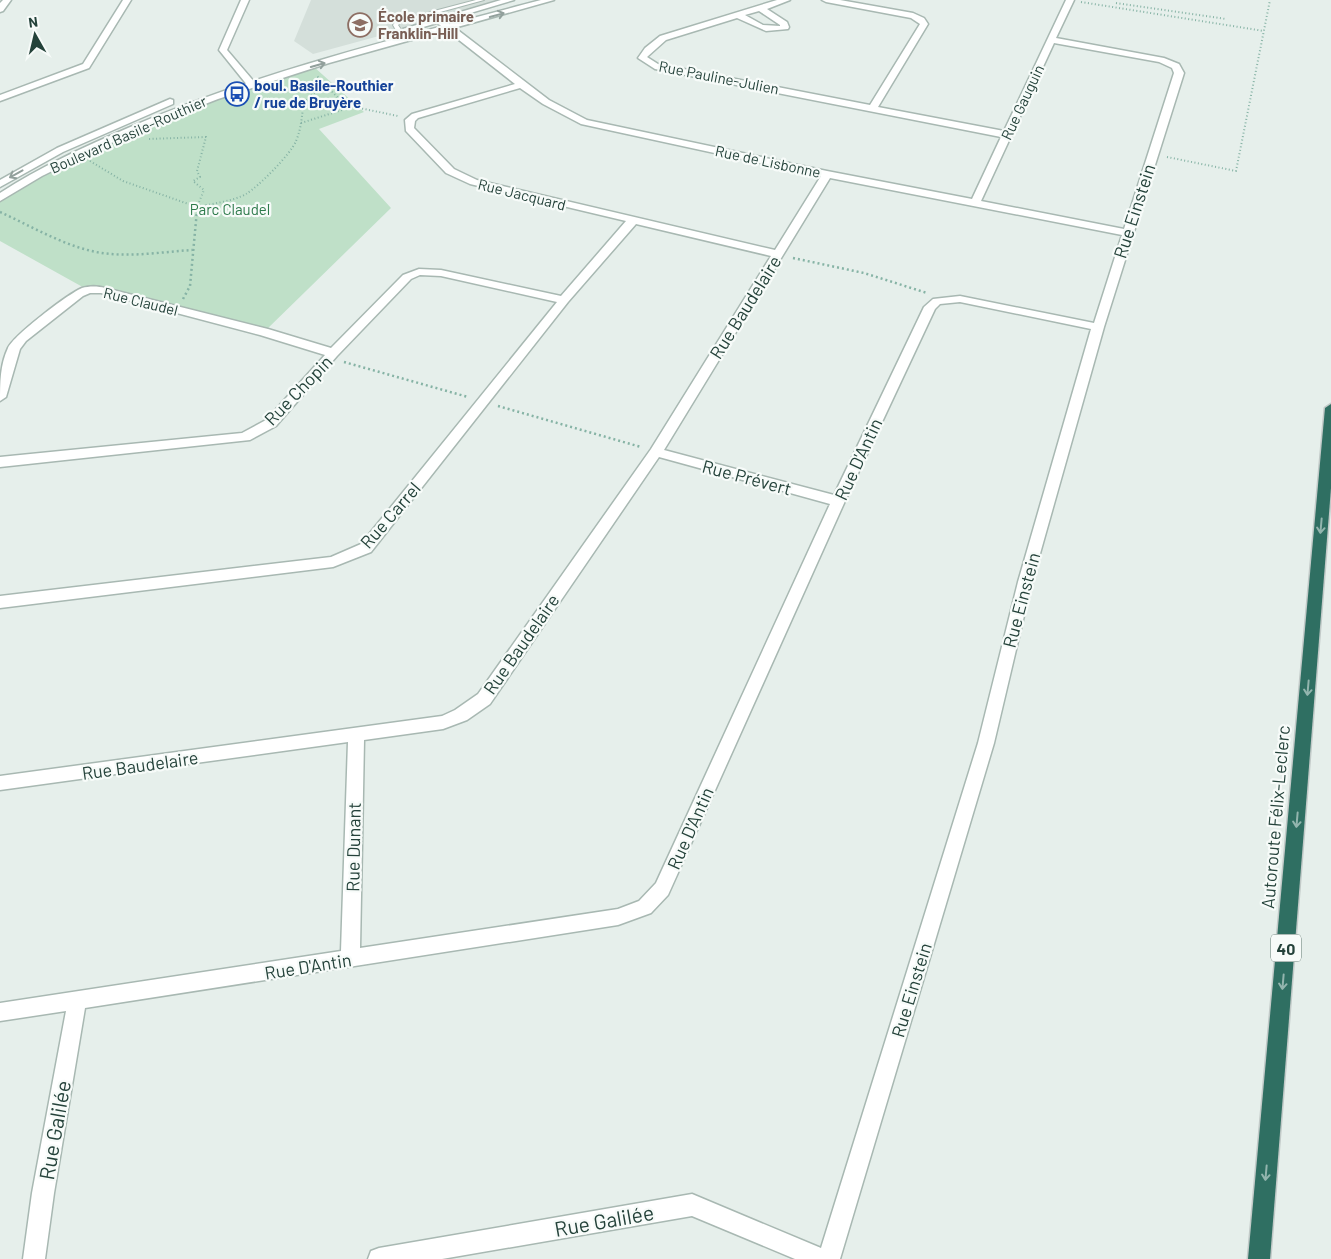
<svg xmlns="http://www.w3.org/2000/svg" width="1331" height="1259" font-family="Barlow,sans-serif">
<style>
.built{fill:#d4dfda}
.green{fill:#bfe0c8}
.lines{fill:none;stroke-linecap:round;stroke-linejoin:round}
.service-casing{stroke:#a8b8b2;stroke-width:2}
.minor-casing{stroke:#a8b8b2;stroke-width:3}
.tertiary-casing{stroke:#a8b8b2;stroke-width:3}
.motorway-casing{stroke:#c2cac8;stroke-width:3}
.path-far1{stroke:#86b3a5;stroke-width:2;stroke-dasharray:1 2.5;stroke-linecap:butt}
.path{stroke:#86b3a5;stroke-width:2.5;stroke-dasharray:2 3;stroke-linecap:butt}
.service{fill:#fff;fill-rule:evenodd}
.minor{fill:#fff;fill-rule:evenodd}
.tertiary{fill:#fff;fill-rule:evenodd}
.motorway{fill:#2f6f62;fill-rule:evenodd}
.oneway{stroke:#92a09c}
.oneway2{stroke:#93b5ae}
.labels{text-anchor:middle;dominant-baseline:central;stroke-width:4.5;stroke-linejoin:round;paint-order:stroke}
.far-education-label{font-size:15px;font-weight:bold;fill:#785e54;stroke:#f7fbf9;text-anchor:start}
.far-street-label{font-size:15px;fill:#24423a;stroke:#f7fbf9}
.far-transit-label{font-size:15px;font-weight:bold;fill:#164399;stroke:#f7fbf9;text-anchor:start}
.far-park-label{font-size:15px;fill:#2d7a4b;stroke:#f7fbf9}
.shield{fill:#f7fbf9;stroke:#637a73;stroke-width:1}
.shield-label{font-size:16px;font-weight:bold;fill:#24423a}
.street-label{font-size:18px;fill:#24423a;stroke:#f7fbf9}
.near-street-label{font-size:21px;fill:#24423a;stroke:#f7fbf9}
</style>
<rect width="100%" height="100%" fill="#e6efeb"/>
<path class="built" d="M311 0H511L313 54 294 41Z"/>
<path class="green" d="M313 66 364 112 319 129 391 208 264 332 101 290H88L0 241V198L12 190 160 117Z"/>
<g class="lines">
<g class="service-casing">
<path id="service" d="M476 0H484L400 23 398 25 402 31 401 32H397L393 25 396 21Z"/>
</g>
<g class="minor-casing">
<path id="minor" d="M3 0H11L3 11 0 12V3Z
M123 0H131L89 68 0 101V95L83 64Z
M241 0H249L227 50 256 84 251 87 248 86 219 50Z
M777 0H790L767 9 787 22 789 27 788 29 766 31 737 18 666 40 647 57 658 64 870 105 920 24 911 18 826 2 822 0H840L913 13 924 18 928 24 878 107 1004 131 1066 0H1074L1056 38 1164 58 1179 64 1184 73 1104 327 1032 582 994 743 840 1259H795L692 1216 442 1259H368L371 1251 379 1248 692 1194 821 1248 978 743 1018 582 1091 329 960 302 940 304 935 309 845 501 668 895 651 913 618 925 85 1008 54 1193 45 1259H23L32 1193 66 1011 0 1021V1003L341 951 348 742 0 790V776L442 716 455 710 478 694 651 449 771 256 636 224 568 302 371 552 333 567 0 608V596L331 557 361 544 557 302 441 276 420 275 411 279 337 356 276 426 250 440 0 467V457L242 433 266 420 325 355 260 335 101 293H90L83 296 26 341 20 349 6 397 0 401C0 383 0 365 8 348 14 335 68 294 82 288 89 286 98 286 105 288L268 329 331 348 403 275 419 269 441 270 561 296 626 221 470 184 446 173 406 131 405 120 412 114 515 84 436 22V18L439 17 459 31 549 100 587 120 827 171 972 199 1001 137 655 69 638 58 645 48 660 36ZM759 11 780 25V26L763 25 745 15ZM1054 43 1159 62 1172 68 1174 73 1124 229 981 201ZM520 88 543 104 581 124 821 176 775 250 477 180 454 169 414 128 415 121 418 118ZM830 178 1122 235 1094 323 960 296 933 299 924 307 834 495 664 450ZM659 457 830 504 656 883 639 901 618 909 360 948 364 740 443 729 467 720 490 704Z"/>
</g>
<g class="tertiary-casing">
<path id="tertiary" d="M501 0H514L410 31 403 29Z
M541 0H554L329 63 218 99 164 120 97 149 42 176 0 201V193C40 167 84 147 128 128 261 71 402 37 541 0Z
M170 99 173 100V104L63 152 0 187V180L57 148Z"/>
</g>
<g class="motorway-casing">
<path id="motorway" d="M1331 404V488L1270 1259H1248L1325 408Z"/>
</g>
<path class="path-far1" d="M1081 2 1264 31
M1116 3 1226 19
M345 105 398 116
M301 123 342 110 345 105 317 76
M1167 157 1236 171 1270 0
M90 161 123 181 197 207 204 190 193 181 200 177 197 171 206 137 147 139
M197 212V207C211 204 234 201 246 194 258 187 291 154 296 141 308 113 293 97 329 87"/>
<path class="path" d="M0 212C31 226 62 245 96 252 127 258 161 252 192 250
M793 258 864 273 927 293
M183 299 190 286 197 210
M344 362 468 397
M498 406 641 447"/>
<use href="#service" class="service"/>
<use href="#minor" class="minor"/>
<use href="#tertiary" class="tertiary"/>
<use href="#motorway" class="motorway"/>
</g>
<defs><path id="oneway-shaft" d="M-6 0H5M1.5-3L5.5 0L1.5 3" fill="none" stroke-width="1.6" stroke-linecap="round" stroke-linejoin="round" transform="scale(1.25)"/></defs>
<g class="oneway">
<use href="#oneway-shaft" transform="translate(497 15) rotate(-15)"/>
<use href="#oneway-shaft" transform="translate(318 65) rotate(-16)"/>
<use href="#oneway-shaft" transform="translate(16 174) rotate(151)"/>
</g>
<g class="oneway2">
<use href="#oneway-shaft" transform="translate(1321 526) rotate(95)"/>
<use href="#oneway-shaft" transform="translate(1308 688) rotate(95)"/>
<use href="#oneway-shaft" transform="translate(1297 820) rotate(95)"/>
<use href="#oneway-shaft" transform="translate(1283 982) rotate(95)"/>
<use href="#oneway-shaft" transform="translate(1266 1173) rotate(95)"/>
</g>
<defs>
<g id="school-ring" transform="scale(1.25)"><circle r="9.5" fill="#f7fbf9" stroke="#8d6e63" stroke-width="1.5"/><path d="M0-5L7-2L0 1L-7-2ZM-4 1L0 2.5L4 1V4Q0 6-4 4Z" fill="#8d6e63"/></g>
<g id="bus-ring" transform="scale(1.25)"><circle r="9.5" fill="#f7fbf9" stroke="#1a4fb4" stroke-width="1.5"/><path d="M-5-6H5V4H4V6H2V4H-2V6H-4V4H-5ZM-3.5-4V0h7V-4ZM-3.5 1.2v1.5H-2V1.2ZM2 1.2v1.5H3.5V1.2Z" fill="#1a4fb4"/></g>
</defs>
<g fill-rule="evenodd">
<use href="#school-ring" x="360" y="25"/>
<use href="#bus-ring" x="237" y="94"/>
</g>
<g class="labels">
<g class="far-education-label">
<text x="378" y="16">École primaire<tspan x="378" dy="17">Franklin-Hill</tspan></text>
</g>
<g class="far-street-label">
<text transform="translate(719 77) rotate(11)">Rue Pauline-Julien</text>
<text transform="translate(1022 102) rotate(-65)">Rue Gauguin</text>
<text transform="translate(128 134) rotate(-24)">Boulevard Basile-Routhier</text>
<text transform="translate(768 161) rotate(12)">Rue de Lisbonne</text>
<text transform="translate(522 194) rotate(14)">Rue Jacquard</text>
<text transform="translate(141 301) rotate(14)">Rue Claudel</text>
</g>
<g class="far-transit-label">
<text x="254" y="85">boul. Basile-Routhier<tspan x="254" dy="17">/ rue de Bruyère</tspan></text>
</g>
<g class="far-park-label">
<text x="230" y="209">Parc Claudel</text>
</g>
<rect class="shield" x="1271" y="934.5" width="30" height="27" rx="4"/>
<g class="shield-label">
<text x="1286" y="948">40</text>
</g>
<g class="street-label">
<text transform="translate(1134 211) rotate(-72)">Rue Einstein</text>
<text transform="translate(745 307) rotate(-58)">Rue Baudelaire</text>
<text transform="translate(298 390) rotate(-46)">Rue Chopin</text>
<text transform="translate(858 459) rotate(-65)">Rue D'Antin</text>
<text transform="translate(747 477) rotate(15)">Rue Prévert</text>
<text transform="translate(390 515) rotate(-49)">Rue Carrel</text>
<text transform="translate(1021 600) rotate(-75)">Rue Einstein</text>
<text transform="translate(521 644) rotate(-55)">Rue Baudelaire</text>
<text transform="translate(140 765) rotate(-8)">Rue Baudelaire</text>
<text transform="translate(1275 817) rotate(-85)">Autoroute Félix-Leclerc</text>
<text transform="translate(690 828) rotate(-66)">Rue D'Antin</text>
<text transform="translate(353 847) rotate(-89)">Rue Dunant</text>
<text transform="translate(308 966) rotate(-9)">Rue D'Antin</text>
<text transform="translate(911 990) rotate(-73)">Rue Einstein</text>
</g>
<g class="near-street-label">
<text transform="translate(54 1130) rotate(-80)">Rue Galilée</text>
<text transform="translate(604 1220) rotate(-10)">Rue Galilée</text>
</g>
</g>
<g transform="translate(35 35) rotate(352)" stroke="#f7fbf9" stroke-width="4" paint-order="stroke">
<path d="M0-4L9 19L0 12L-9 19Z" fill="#24423a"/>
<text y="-8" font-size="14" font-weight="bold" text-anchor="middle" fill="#24423a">N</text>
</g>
</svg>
